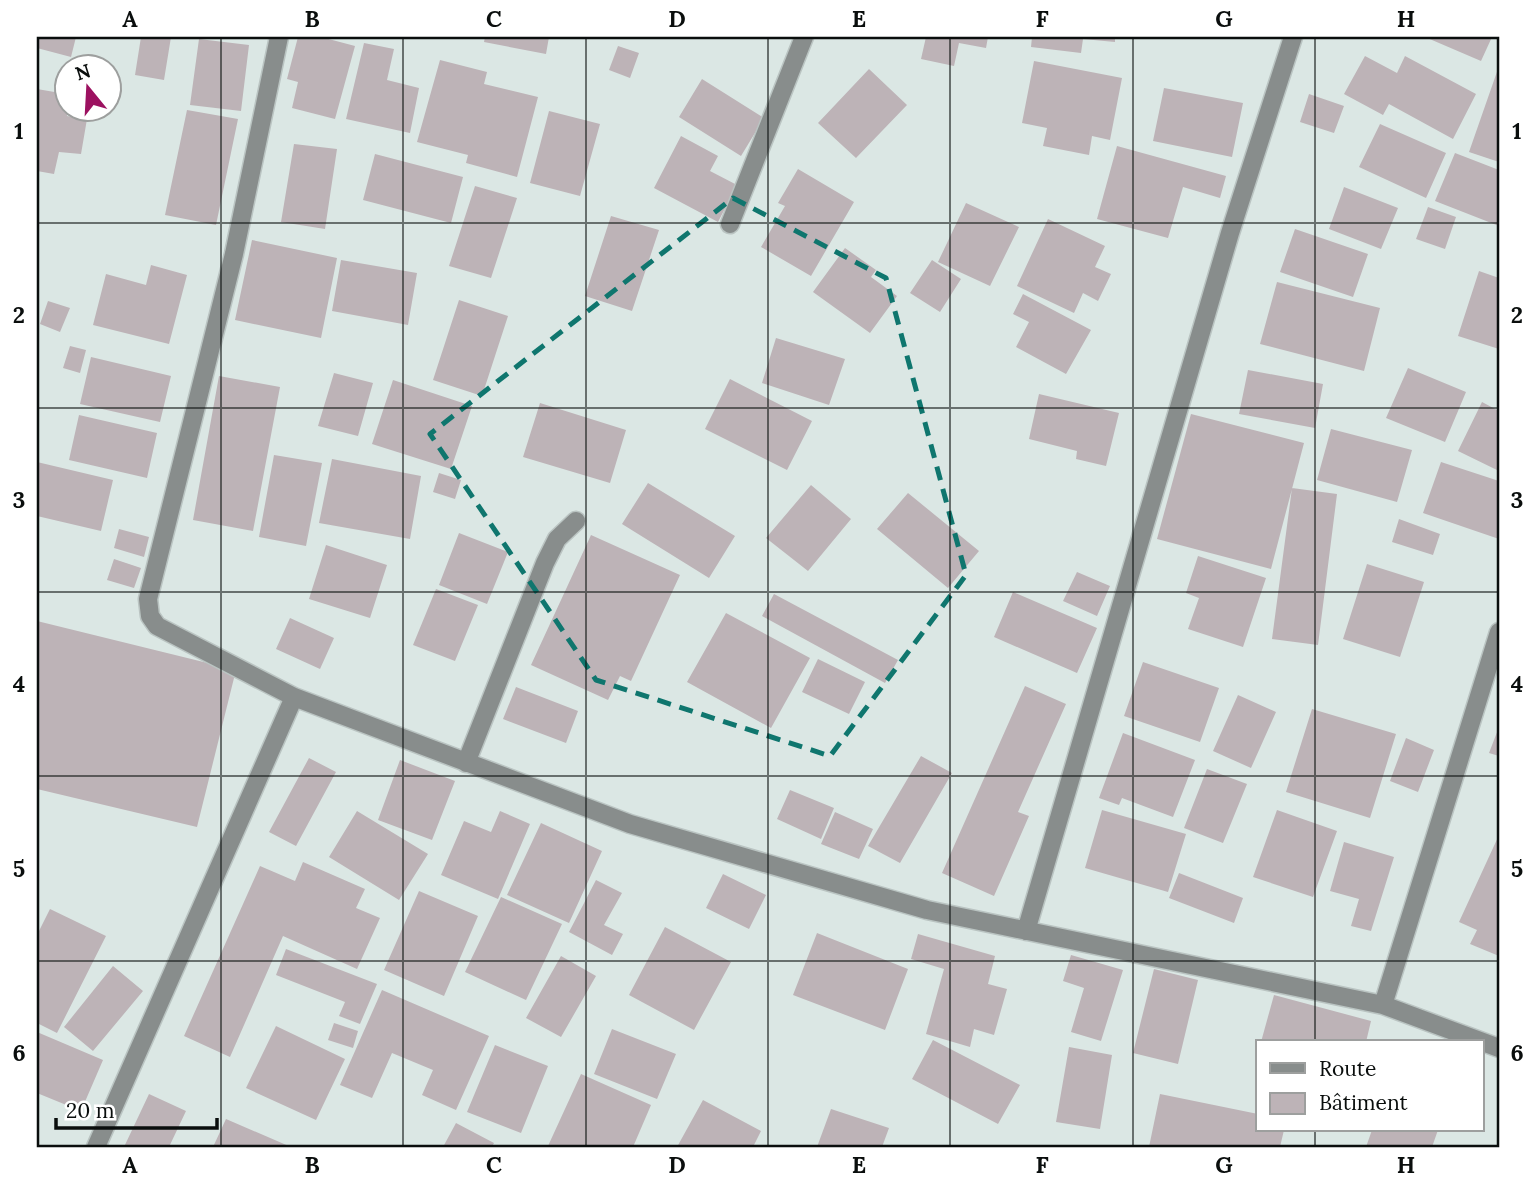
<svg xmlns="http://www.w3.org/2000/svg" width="1536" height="1184" font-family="Lora,serif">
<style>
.building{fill:#bdb3b7}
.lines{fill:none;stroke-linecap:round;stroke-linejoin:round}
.minor-casing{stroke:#bac4c2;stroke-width:21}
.minor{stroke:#888d8c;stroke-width:18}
.marked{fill:none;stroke:#0f766e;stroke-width:5;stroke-dasharray:14 9;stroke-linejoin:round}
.grid{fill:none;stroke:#0a0e0d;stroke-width:2;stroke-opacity:0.55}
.neatline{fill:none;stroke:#0a0e0d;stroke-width:2.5}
.grid-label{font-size:23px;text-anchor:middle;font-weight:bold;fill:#0a0e0d}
</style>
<rect width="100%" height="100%" fill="#dbe7e4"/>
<path class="building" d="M37 37H76L71 57 37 48Z
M141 37H171L164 80 135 75Z
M298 37H321L355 46 335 119 292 108 298 82 287 79Z
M485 37H549L546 54 484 42Z
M926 37H988L986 48 959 43 954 66 921 59Z
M1032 37H1115V42L1083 39 1081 53 1031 47Z
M1425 37H1492L1481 61Z
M199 39 249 45 241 111 190 105Z
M364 43 394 49 387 80 419 88 410 133 346 119Z
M618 46 639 53 630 78 609 70Z
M1365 56 1397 73 1405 56 1476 94 1453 139 1389 104 1383 115 1344 94Z
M440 60 487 72 484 84 538 97 517 177 466 163 468 155 417 142Z
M1034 61 1122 78 1110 140 1092 136 1089 155 1043 146 1047 128 1022 123Z
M1499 66V162L1469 152Z
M869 69 907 105 856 158 818 123Z
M702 79 764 118 741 156 679 117Z
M1164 88 1243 103 1232 157 1153 141Z
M37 89 66 94 67 116 87 119 81 154 59 152 54 174 37 171Z
M1309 94 1344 106 1334 133 1300 122Z
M187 110 238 119 216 225 165 215Z
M549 111 600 124 580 196 530 183Z
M1380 124 1446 153 1426 198 1359 167Z
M681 136 718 156 710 171 737 185 718 222 654 188Z
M294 144 337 149 325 229 281 222Z
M1117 146 1226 176 1220 198 1183 187 1168 238 1097 219Z
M1455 153 1499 170V226L1435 201Z
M375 154 463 177 451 223 363 200Z
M798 169 854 202 811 276 761 247 785 206 778 203Z
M475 186 517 198 491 278 449 266Z
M1344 187 1398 208 1381 249 1329 229Z
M966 203 1019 227 990 286 938 262Z
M1428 207 1456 217 1445 249 1416 239Z
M611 216 659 230 632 311 585 296Z
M1048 219 1105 246 1095 267 1111 274 1098 301 1083 293 1074 313 1017 286Z
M1295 229 1368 254 1353 297 1280 272Z
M252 240 337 258 321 338 235 320Z
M845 248 876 270 871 277 897 296 870 333 813 292Z
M341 260 417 273 408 325 332 311Z
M932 260 961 279 940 312 910 293Z
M151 265 187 275 169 344 93 325 106 274 146 285Z
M1479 271 1499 278V349L1458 336Z
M1277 282 1380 308 1364 371 1260 344Z
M1023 294 1091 330 1066 374 1016 347 1029 322 1013 314Z
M459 300 508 316 482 396 433 380Z
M48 301 70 308 60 332 40 324Z
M776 338 845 359 829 405 762 383Z
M70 346 86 350 80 373 63 368Z
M91 357 171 376 160 422 80 404Z
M1408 368 1466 392 1445 442 1386 418Z
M1248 370 1323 384 1315 428 1239 414Z
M334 373 373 383 358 436 318 426Z
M219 376 280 387 253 531 193 520Z
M730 379 812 421 787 470 705 429Z
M393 380 472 406 451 469 372 444Z
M1039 394 1119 413 1106 466 1076 459 1077 451 1029 439Z
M1482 402 1499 411V471L1458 451Z
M540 403 626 430 610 483 523 457Z
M1191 414 1304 443 1271 569 1157 539Z
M79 415 157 433 147 478 69 460Z
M1331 429 1412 450 1397 502 1317 480Z
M274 455 322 463 306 546 259 537Z
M332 459 421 476 410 539 319 523Z
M37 462 113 480 101 531 37 516Z
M1441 462 1499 481V539L1423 513Z
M439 473 461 480 455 499 433 492Z
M648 483 735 536 709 578 622 524Z
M811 485 851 519 808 571 766 538Z
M1292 488 1337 494 1318 645 1272 639Z
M908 493 979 551 948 588 877 529Z
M1399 519 1440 534 1433 555 1392 542Z
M119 529 149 537 144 557 114 548Z
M459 533 508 552 487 604 439 585Z
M591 535 680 575 631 681 620 676 608 700 531 665Z
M326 545 387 565 370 618 309 599Z
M1198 556 1266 578 1243 647 1188 629 1199 598 1186 593Z
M114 559 141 568 134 588 107 580Z
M1367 564 1424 582 1400 657 1343 639Z
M1077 572 1110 586 1097 616 1063 601Z
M436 589 478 605 455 661 413 645Z
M1013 592 1097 628 1077 673 994 637Z
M774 594 898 660 885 683 762 616Z
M726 613 810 658 771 728 687 682Z
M290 618 334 638 320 669 276 649Z
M37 621 236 670 197 827 37 789Z
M818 659 865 682 849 714 802 692Z
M1143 662 1219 688 1200 742 1124 716Z
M1025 686 1066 704 1018 812 1029 816 994 896 942 873Z
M516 687 578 711 566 743 503 719Z
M1238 695 1276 712 1251 768 1213 751Z
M1312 709 1396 734 1370 818 1286 792Z
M1499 727V756L1489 753Z
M1123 733 1195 760 1173 817 1122 798 1119 805 1099 798Z
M1406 738 1434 750 1418 792 1390 781Z
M921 756 952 773 900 863 868 846Z
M309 758 336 772 296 846 269 832Z
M400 760 455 781 432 840 378 820Z
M1207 769 1247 784 1223 843 1184 828Z
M790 790 834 808 821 839 777 819Z
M1102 810 1186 834 1168 892 1085 868Z
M1277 810 1337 831 1313 897 1253 877Z
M357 811 428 854 399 900 329 857Z
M500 811 530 824 498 899 441 875 464 821 491 832Z
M835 812 873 829 859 859 821 844Z
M541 823 602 851 569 923 507 895Z
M1499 835V956L1470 944 1477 930 1459 922Z
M1344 842 1394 857 1371 931 1351 926 1359 899 1330 891Z
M303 862 365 889 356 908 380 918 357 969 283 936 230 1057 184 1036 260 866 295 881Z
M1179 873 1243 898 1234 923 1169 898Z
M723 874 766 895 749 929 706 908Z
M596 880 622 893 604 925 623 934 612 955 569 932Z
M419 891 478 916 444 996 384 970Z
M501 897 562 924 526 1000 465 972Z
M50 909 106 936 57 1033 37 1023V935Z
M665 927 731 962 694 1030 629 995Z
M817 933 908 969 885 1030 793 995Z
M918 934 995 956 988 984 1007 989 994 1035 974 1029 970 1047 926 1034 944 969 911 959Z
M286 949 377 984 360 1024 339 1016 345 1002 276 975Z
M1071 955 1123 970 1101 1041 1071 1032 1084 988 1063 981Z
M561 956 596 976 561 1037 526 1018Z
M113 966 143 991 93 1051 64 1027Z
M1154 969 1198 980 1178 1064 1133 1053Z
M382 990 489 1036 456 1110 422 1095 433 1070 392 1053 372 1098 340 1085Z
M1274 995 1371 1021 1366 1042H1261Z
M334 1023 358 1031 353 1048 328 1040Z
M276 1026 345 1059 316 1120 246 1088Z
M612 1029 676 1054 657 1099 594 1074Z
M37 1032 103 1060 81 1111 37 1093Z
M933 1040 1020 1085 998 1124 912 1079Z
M495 1045 548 1066 521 1133 467 1112Z
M1069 1047 1112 1055 1100 1129 1056 1122Z
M581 1074 651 1105 633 1147 548 1146Z
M149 1094 186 1111 169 1147H124Z
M1160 1094 1258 1114V1130H1284L1280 1147H1149Z
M703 1100 761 1131 753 1147H677Z
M831 1109 889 1128 882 1147H817Z
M226 1119 291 1147H213Z
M456 1123 494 1143 492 1147H443Z
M1372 1130H1438L1432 1147H1366Z"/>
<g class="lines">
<g class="minor-casing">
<path id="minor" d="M279 37 234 254 148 599 150 616 157 626 294 697 630 824 927 910 1383 1005 1499 1048
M730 224 804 37
M466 763 545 563 557 539 576 521
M1026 931 1230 233 1293 37
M1383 1005 1499 632
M96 1147 294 697"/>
</g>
<use href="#minor" class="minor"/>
</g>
<path class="marked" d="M733 198 886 278 966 575 830 756 596 680 430 434Z"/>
<path class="grid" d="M221 37V1147M403 37V1147M586 37V1147M768 37V1147M950 37V1147M1133 37V1147M1315 37V1042M37 223H1499M37 408H1499M37 592H1499M37 776H1499M37 961H1499M1315 1130V1147"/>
<rect width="1536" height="1184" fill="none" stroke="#ffffff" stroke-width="77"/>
<rect x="1256" y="1040" width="228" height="91" fill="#ffffff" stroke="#9d9f9e" stroke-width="2"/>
<rect x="1270" y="1063" width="35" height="10" fill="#888d8c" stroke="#9d9f9e" stroke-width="2"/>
<text x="1319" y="1076" font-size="21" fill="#0a0e0d">Route</text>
<rect x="1270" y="1093" width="35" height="21" fill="#bdb3b7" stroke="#9d9f9e" stroke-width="2"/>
<text x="1319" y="1110" font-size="21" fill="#0a0e0d">Bâtiment</text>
<g transform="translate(88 88) rotate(342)"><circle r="33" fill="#ffffff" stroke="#9d9f9e" stroke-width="2"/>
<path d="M0-5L12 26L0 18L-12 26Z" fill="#9c1160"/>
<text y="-10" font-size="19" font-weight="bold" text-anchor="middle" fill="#0a0e0d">N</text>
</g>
<path d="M56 1118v10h161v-10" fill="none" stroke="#0a0e0d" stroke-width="3.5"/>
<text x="66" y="1118" font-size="21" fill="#0a0e0d" stroke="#ffffff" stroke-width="5" paint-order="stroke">20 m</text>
<rect x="38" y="38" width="1460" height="1108" class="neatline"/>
<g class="grid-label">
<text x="130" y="27">A</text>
<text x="312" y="27">B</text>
<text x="494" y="27">C</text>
<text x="677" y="27">D</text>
<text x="859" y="27">E</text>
<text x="1042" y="27">F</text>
<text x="1224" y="27">G</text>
<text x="1406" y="27">H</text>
<text x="19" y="139">1</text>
<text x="1517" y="139">1</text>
<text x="19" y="323">2</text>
<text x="1517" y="323">2</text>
<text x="19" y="508">3</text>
<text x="1517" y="508">3</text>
<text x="19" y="692">4</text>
<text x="1517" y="692">4</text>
<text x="19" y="877">5</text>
<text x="1517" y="877">5</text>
<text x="19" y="1061">6</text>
<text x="1517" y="1061">6</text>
<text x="130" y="1173">A</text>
<text x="312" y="1173">B</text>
<text x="494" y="1173">C</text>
<text x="677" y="1173">D</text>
<text x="859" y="1173">E</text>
<text x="1042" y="1173">F</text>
<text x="1224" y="1173">G</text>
<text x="1406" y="1173">H</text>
</g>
</svg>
